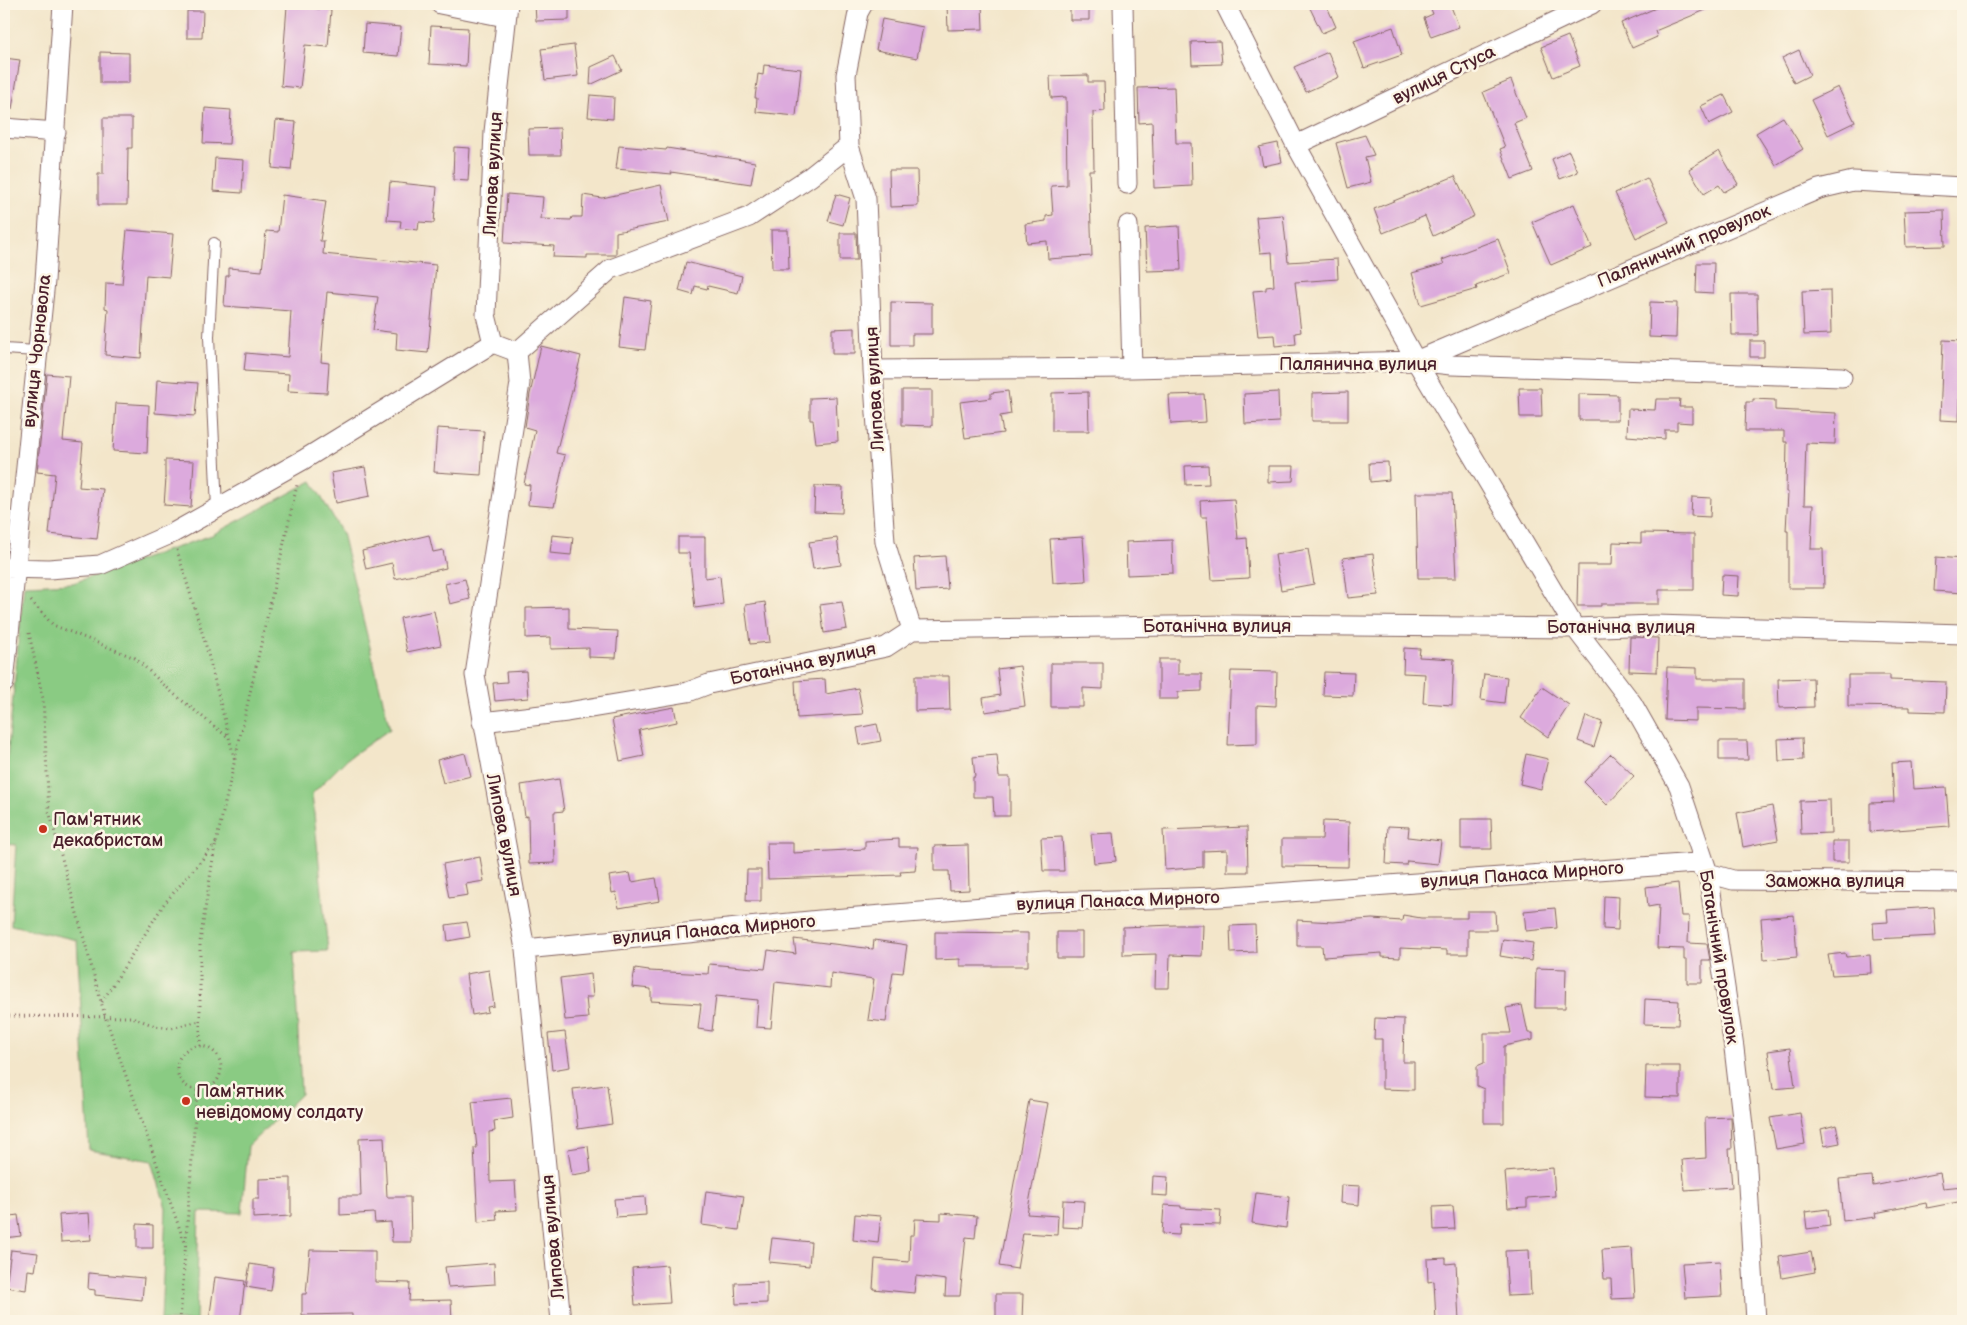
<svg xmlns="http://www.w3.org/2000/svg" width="1967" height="1325" font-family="'Balsamiq Sans',sans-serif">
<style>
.green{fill:#8acb83;stroke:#6a7557}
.building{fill:#dcaadd}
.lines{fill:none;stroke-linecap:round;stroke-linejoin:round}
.lane-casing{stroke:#856563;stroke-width:12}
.street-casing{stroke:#856563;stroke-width:21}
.path{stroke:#856563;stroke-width:3;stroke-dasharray:1 4;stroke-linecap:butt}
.lane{stroke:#fff;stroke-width:10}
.street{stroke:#fff;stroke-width:19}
.poi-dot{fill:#c8321e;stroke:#fcf5e5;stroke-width:2}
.labels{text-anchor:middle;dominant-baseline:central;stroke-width:5;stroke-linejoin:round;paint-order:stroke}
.street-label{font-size:18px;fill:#4a1f2b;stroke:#fcf5e5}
.poi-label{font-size:18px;fill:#4a1f2b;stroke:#fcf5e5;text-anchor:start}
</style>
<rect width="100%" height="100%" fill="#fcf5e5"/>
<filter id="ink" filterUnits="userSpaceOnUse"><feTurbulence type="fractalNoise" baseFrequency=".02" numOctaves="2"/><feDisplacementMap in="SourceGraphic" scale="10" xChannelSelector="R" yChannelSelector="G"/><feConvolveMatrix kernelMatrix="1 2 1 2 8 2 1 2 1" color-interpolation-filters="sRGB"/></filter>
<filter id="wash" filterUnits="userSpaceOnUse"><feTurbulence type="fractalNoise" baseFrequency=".0096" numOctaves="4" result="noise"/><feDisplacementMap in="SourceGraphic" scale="20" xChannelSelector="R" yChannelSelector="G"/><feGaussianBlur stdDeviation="1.12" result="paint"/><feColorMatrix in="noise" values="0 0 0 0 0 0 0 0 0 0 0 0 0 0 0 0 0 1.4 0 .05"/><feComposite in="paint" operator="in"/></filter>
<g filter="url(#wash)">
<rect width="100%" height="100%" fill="#f3e6ca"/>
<path class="green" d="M312 481 342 533 390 729 347 759 312 794 328 951 294 952 301 1094 248 1146 242 1213 199 1212 196 1321H161L166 1208 152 1161 89 1150 77 940 11 925 16 845 4 844V790L24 585 73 583 212 535Z"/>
<g id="blocks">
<path class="building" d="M535 4H569V20L536 21Z
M947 4H982L983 29 948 30Z
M1070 4H1089V20H1070Z
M1308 4H1326L1336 27 1322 33Z
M1429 4H1450L1459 27 1431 37 1424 18 1433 14Z
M1665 4H1720L1655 31 1657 37 1632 48 1621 23Z
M287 6 331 10 328 47 305 45 300 88 281 86Z
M187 11H203L202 38H187Z
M882 19 923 27 917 58 876 50Z
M365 24 401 27 398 56 363 53Z
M431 26 468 28 466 66 429 64Z
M1393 27 1402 55 1364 68 1354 41Z
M1568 36 1580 66 1553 77 1541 47Z
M1220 41 1222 64 1192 65 1191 42Z
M574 45 578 76 545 80 541 49Z
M1799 50 1810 75 1794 83 1782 58Z
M100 52 129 53V83H100Z
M1328 52 1339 77 1306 92 1294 67Z
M615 56 622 70 590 85 591 67Z
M4 58 20 60 12 109 4 108Z
M764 65 801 69 796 116 756 112 757 98H755L758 74 763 75Z
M1088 75V82H1104L1105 111 1093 112 1094 170H1089L1092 256 1048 259 1047 241 1027 243 1025 224 1046 221V216L1053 215 1051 186 1067 185 1066 97 1051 98 1050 76Z
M1511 80 1526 118 1514 123 1533 171 1512 179 1500 149 1505 147 1483 92Z
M1174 87 1176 143H1191L1192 186 1154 188 1152 122 1139 123 1138 88Z
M1838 87 1855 122 1828 135 1811 100Z
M590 95 614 97 613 119 588 117Z
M1724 95 1733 112 1709 124 1701 106Z
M205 108 231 110 229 144 203 143Z
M1783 117 1803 149 1776 165 1756 133Z
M103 118H132V148H128L127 205H98V174H103Z
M276 120 296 122 291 170 272 168Z
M560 128 561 155H529L528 129Z
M1365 135 1374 155 1365 157 1371 182 1348 188 1336 143Z
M1278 143 1282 162 1263 166 1259 147Z
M619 146 666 150 667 148 755 162 751 184 671 172 672 174 616 169Z
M454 147 470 148 468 181 453 180Z
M1569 151 1578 172 1560 179 1552 159Z
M1719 151 1738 184 1724 192 1719 185 1704 194 1689 169Z
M215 158 244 160 242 193 213 191Z
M889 170H917L918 206 890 207Z
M1455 176 1474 216 1433 236 1425 216 1383 233 1374 209Z
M1647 178 1669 222 1636 238 1615 193Z
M390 182 437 187 434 223 419 222 418 230 400 228 401 221 387 220Z
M661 185 669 222 616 232V255H587V258L553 257 554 246 504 243 507 194 543 197 541 219 571 220 572 217H582L583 195 602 198Z
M836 194 850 198 843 225 828 221Z
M282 195 326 201 320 241H324L323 254 436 265 428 353 396 350 397 333 373 330 378 297 327 292 321 362 329 363 327 393 288 391 289 374 244 371 246 353 288 357 291 311 224 306 226 276H229V268L262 271 266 231 278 232Z
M1574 204 1592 247 1551 265 1532 222Z
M1944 210 1945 246 1906 247 1904 211Z
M1283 215 1288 262 1337 259 1338 279 1295 282 1301 332 1295 333 1296 344 1275 346 1274 335 1258 336 1253 291 1266 290V287L1274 286 1272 252 1260 253 1256 217Z
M1179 226 1181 270 1147 271 1145 228Z
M127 230 173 234 169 277 146 275 141 358 105 355 108 309 105 308 106 283 122 284Z
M771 230H788L789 269H772Z
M840 233H856L857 260H840Z
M1498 239 1511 273 1476 286 1477 289 1421 305 1412 273 1444 264 1442 260Z
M686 262 742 276 738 293 708 286 707 289 695 286 693 295 679 291Z
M1697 263H1714L1713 293 1696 292Z
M1830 290 1831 334 1804 335 1802 291Z
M1731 294H1757L1758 335H1732Z
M625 297 651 301 645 350 619 347Z
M891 302 932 303V334H912V345H891Z
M1650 302 1677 303 1676 338 1649 337Z
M855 328V354H832V329Z
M1943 340 1963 341 1959 421 1940 420Z
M1750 341H1764V357H1750Z
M541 346 581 356 556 453 565 455 554 507 528 505 530 485 524 484 535 430 525 427 530 394Z
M47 374 69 376 63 441 83 443 79 487 103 489 97 539 49 534 55 474 37 472Z
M157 380 198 383 195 416 155 413Z
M1519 388H1541L1542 417H1520Z
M902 390H932V426L902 425Z
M1008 391 1011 414 1000 416 1003 433 965 438 960 402 991 398V393Z
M1088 392 1089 431H1052V393Z
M1278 392 1279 422 1245 424 1244 394Z
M1348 392V421H1312V393Z
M1204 394 1206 422 1171 424 1169 395Z
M1579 394 1618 395V420H1579Z
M836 397 838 441 816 443 813 420H810V398Z
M1656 399H1680L1679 407H1692V423L1677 422V430H1665V439L1627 436 1628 409 1655 410Z
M1753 399 1775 400V410L1836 413 1835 444 1806 443 1804 505H1813L1811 549H1823L1824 588H1788V531H1786L1788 492H1786L1787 442H1784V431H1745L1746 402H1753Z
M116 403 149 405 147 453 113 451Z
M437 428 484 431 481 475 434 472Z
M165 460 194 461 191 507 164 505 166 478H165Z
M1388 462 1389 480 1370 482 1369 463Z
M1208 465 1209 484 1186 485 1185 466Z
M1268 466H1294L1293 481 1268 482Z
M365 467 370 496 336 503 331 473Z
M815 486 843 487 842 513 814 512Z
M1416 493H1452L1456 578H1418Z
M1692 497 1711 498 1710 517 1691 516Z
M1234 499 1238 539 1247 538 1249 578 1212 580 1207 517H1201L1200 501Z
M1641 533 1694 534V590H1659V604H1601V606H1577L1578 565H1612L1613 542 1641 543Z
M429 535 433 552 443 550 446 568 395 579 392 563 366 569 362 551Z
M552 535 573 537 571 555 550 553Z
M678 537H705V578L720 576 723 604 695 608 689 553H678Z
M1083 537 1086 581 1053 583 1050 539Z
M837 538 841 565 813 569 809 542Z
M1172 540 1173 573 1127 575 1126 542Z
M1308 549 1314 584 1281 590 1275 555Z
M1373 554 1378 595 1348 598 1343 558Z
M945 556 948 589 916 591 914 558Z
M1936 557 1963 559V593L1934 591Z
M1722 575 1739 576 1738 596 1721 595Z
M465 579 470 599 450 604 445 584Z
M765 602 770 642 750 644 745 605Z
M842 602 847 629 824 633 820 605Z
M569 607V629L618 631 616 658 589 657V648L551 649V637L526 638V608Z
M434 611 441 645 407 652 400 618Z
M1630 637 1658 638 1657 672 1629 671Z
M1404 648 1420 649 1419 657 1454 659 1452 705 1423 703 1425 674 1403 673Z
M1159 659H1178V674H1202V691L1178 692V699H1159Z
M1051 663H1103V689L1083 688V707H1051Z
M1020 666 1025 706 985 712 983 698 1000 695 997 669Z
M1667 667 1697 668V679H1745V709L1696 708V721L1665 720Z
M526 671 528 698 495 701 493 683 507 682 506 672Z
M1231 671 1277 672 1276 706 1257 705V744L1228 745Z
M1324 672 1354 673 1353 696 1323 695Z
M1484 674 1507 677 1504 703 1481 700Z
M1848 675H1890V680L1946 682 1945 712 1910 711V707L1848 706Z
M915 676H949L950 710 915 711Z
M1813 678 1814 707 1779 708 1778 679Z
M825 679 826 694 858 688 863 714 797 718 795 681Z
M1542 687 1569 705 1548 737 1521 718Z
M674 707 677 722 639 730 644 756 620 761 612 719Z
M1586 716 1602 722 1594 747 1578 741Z
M877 724 881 741 860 745 857 728Z
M1802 738 1803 760 1779 761 1778 739Z
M1719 741H1747L1748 760H1719Z
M465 753 471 776 443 783 437 760Z
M1526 754 1548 759 1541 789 1520 784Z
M1611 754 1634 776 1607 805 1584 782Z
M997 755 999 777H1010V816H994L993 797H973V777H975L973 757Z
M1911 762 1913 789 1946 787 1949 826 1870 832V803L1894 802 1892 763Z
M559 779 564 811 554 812 555 863 529 864 528 816 525 817 521 785Z
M1830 800 1831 833 1801 834 1800 801Z
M1772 806 1778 840 1743 847 1737 813Z
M1461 819H1491L1492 849H1461Z
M1323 821 1349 822 1348 867 1282 866V839H1322Z
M1388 826 1409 827 1408 837 1441 841 1438 864 1407 861 1406 865 1386 864Z
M1247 827 1248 872H1227V850L1203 851V867L1165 870 1163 830Z
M1113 833 1116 861 1094 863 1091 834Z
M1062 837 1064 871H1043L1041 838Z
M899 839V847H918L915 871 900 872 901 875 768 879 767 843H793V853L865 849V841Z
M1832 841H1849V862H1832Z
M968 845 969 890 950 891 949 871H934V846Z
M480 857 484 881 466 884 468 895 449 898 443 864Z
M747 870H761V901H746Z
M630 873 632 882 656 878 660 901 619 908 616 892 612 893 609 876Z
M1678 883 1681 916H1689L1688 943 1707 944 1710 960H1702V983H1687V960H1684V949L1657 948 1659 905 1648 907 1646 887Z
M1604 896 1619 897 1618 930 1603 929Z
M1934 907 1936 936 1874 939 1873 923 1888 922 1887 910Z
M1555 908 1557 928 1526 931 1524 911Z
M1467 911H1495L1496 930H1468V954H1447V950L1400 948V958L1382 957V953L1323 957 1322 946H1297V920L1333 922 1372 919 1402 921 1403 915 1421 918H1467Z
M1794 915 1797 957 1764 960 1761 918Z
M467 922 470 937 448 941 446 925Z
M1174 925H1203L1202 956 1170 955 1169 988H1155L1156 954 1123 955V927Z
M1255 925 1256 952 1231 953 1230 926Z
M935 932 1028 933V966H960V959L935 960Z
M1057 932H1082V958H1057Z
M794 939 873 949 874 940 907 945 903 973 893 972 886 1022 868 1020 874 979 831 973 830 988 775 982 771 1028 756 1027 758 1000 716 996 712 1031 698 1029 701 1004 651 1001V989L632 987 635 968 649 970V971L708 974 709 964 765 969 768 950 796 954Z
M1503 939 1533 943 1531 961 1500 956Z
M1845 953 1846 957 1870 955 1871 973 1832 975 1828 955Z
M1536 968 1566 969 1565 1008H1535Z
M489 970 494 1006 487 1007 488 1012 472 1015 466 974Z
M591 974 593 997H586L588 1018 565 1020 560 978Z
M1645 999 1679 1001 1678 1025 1644 1024Z
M1522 1005 1528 1033H1533V1040L1504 1046V1123H1484V1089L1477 1086V1066L1484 1063V1033H1511L1506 1008Z
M1375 1018 1404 1019 1403 1062H1414V1090L1382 1089V1039H1374Z
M565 1032 570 1067 552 1070 548 1034Z
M1790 1048 1795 1087 1773 1089 1768 1051Z
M1646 1066H1680V1098L1645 1097Z
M607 1085 612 1124 578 1129 573 1089Z
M511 1098 513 1118 494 1121 495 1131 489 1132 490 1182 515 1181 517 1210 496 1211 497 1220 478 1222 474 1148H477L472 1102Z
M1029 1100 1048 1103 1027 1214 1058 1216 1057 1235 1023 1233 1017 1269 999 1266Z
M1800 1113 1805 1144 1776 1149 1770 1118Z
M1731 1117 1732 1149H1729L1732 1187 1685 1190 1682 1160 1706 1158 1705 1118Z
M1836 1125 1840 1143 1824 1146 1821 1129Z
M384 1137 387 1197H410L411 1242H392L391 1222 375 1223 374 1213 340 1215V1196H361L359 1138Z
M588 1146 591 1172 572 1175 568 1149Z
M1553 1168 1555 1196 1527 1198V1207L1508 1208 1505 1172Z
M1940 1173 1943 1188 1963 1186V1201L1927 1208 1926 1203 1875 1213 1876 1217 1843 1221 1839 1179 1872 1176 1873 1186Z
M1153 1176 1168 1177 1167 1196 1152 1195Z
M291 1178V1216L253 1218V1199H259V1179Z
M1341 1185 1360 1186 1359 1205 1340 1203Z
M706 1191 744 1196 739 1230 702 1225Z
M1256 1193 1289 1197 1286 1228 1252 1223Z
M645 1197 646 1215 616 1217 614 1199Z
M1063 1200 1084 1201 1082 1228 1062 1227Z
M1164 1205 1181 1206V1208L1221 1210 1220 1225 1180 1224 1179 1235 1162 1234Z
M1453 1206 1455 1229 1434 1230 1433 1207Z
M1828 1209 1830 1226 1807 1229 1805 1212Z
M89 1213 91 1240 61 1242 59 1215Z
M941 1213 977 1216 975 1238 966 1237 960 1296H945L946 1280 916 1276 914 1293 873 1289 875 1259 909 1262 910 1235H914L915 1219 941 1220Z
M855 1214 881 1216 878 1243 853 1240Z
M18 1215 21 1236 4 1238V1217Z
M137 1224 153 1225V1248H137Z
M772 1238 811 1242 809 1266 769 1262Z
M1632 1248 1635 1298 1612 1299 1611 1279H1604L1602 1250Z
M11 1250 38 1253 35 1271 28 1270 26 1290 6 1287Z
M310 1250 375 1251V1282L410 1283 409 1301 451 1300 452 1321H352V1314L302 1315V1294H306Z
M1529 1250 1531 1295 1508 1296 1505 1251Z
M1811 1252 1815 1272 1782 1278 1779 1257Z
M1446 1258V1264L1456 1263 1459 1321H1436L1434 1281 1428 1282 1427 1259Z
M1720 1261 1722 1296 1685 1298 1682 1263Z
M494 1263 495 1284 448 1287 445 1267Z
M250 1264 274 1268 271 1291 246 1287Z
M667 1265 670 1303 635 1305 632 1268Z
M89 1273 144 1278 142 1300 95 1295V1290L88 1289Z
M215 1277 245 1281 240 1321H209Z
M767 1282V1303L736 1304 735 1283Z
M996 1294H1023L1022 1320H996Z"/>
</g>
</g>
<g filter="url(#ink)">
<use href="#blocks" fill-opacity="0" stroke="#856563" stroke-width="1"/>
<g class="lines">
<g class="lane-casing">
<path id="lane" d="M214 243 209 337 217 508
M4 349 37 351"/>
</g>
<g class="street-casing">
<path id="street" d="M440 4 505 17
M863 4 858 13 846 75 849 146 866 199 873 370 885 542 912 630
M1123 4 1127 184
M1225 4 1296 145 1416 361 1575 628 1632 703 1679 786 1708 873 1734 1048 1746 1152 1756 1321
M4 128 56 132
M1296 145 1592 4
M1128 225 1132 368
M493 343 486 315 494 132 508 4
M517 352 520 383 475 675 525 949 561 1321
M1418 360 1819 189 1853 181 1963 187
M873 370 1132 368 1416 361 1451 365 1842 377
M4 568 49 569 100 565 173 533 303 460 493 343 517 352 611 269 749 217 810 177 849 146
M4 683 45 281 63 4
M482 722 567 712 688 692 709 684 886 647 912 630 1232 625 1575 628 1655 625 1963 634
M525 949 820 920 1046 902 1218 897 1696 863 1708 873 1733 880 1963 882"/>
</g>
<path class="path" d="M177 550 205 642 235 761
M31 601 53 625 135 658 174 694 229 738
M29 633 43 699 49 811 105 1016 186 1247
M102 1002 164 904 216 843
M4 1016 132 1017 155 1026 171 1028 200 1021
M200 1046V942L214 852 297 485
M177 1068a22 22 0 1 1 44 0a22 22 0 1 1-44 0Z
M180 1321 197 1090
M1939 1321 1963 1318"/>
<use href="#lane" class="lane"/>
<use href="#street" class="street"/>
</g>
</g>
<g class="poi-dot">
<circle cx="43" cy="829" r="5"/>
<circle cx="186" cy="1101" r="5"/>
</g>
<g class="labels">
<g class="street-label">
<text transform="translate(1444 75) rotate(-26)">вулиця Стуса</text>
<text transform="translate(493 174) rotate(-87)">Липова вулиця</text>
<text transform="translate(1684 246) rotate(-23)">Паляничний провулок</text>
<text transform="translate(37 351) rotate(-84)">вулиця Чорновола</text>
<text x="1358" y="364">Палянична вулиця</text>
<text transform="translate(875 389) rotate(-93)">Липова вулиця</text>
<text x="1217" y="626">Ботанічна вулиця</text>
<text x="1621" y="627">Ботанічна вулиця</text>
<text transform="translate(803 664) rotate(-12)">Ботанічна вулиця</text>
<text transform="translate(504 835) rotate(79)">Липова вулиця</text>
<text transform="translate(1522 875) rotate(-4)">вулиця Панаса Мирного</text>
<text x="1835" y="881">Заможна вулиця</text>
<text transform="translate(1118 901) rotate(-2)">вулиця Панаса Мирного</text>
<text transform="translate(714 930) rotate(-5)">вулиця Панаса Мирного</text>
<text transform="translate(1719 957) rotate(81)">Ботанічний провулок</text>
<text transform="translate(553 1237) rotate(-95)">Липова вулиця</text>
</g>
<g class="poi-label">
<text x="53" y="819">Пам'ятник<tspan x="53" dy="21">декабристам</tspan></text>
<text x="196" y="1091">Пам'ятник<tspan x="196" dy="21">невідомому солдату</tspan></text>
</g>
</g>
<rect width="1967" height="1325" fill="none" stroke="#fcf5e5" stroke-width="20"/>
</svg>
